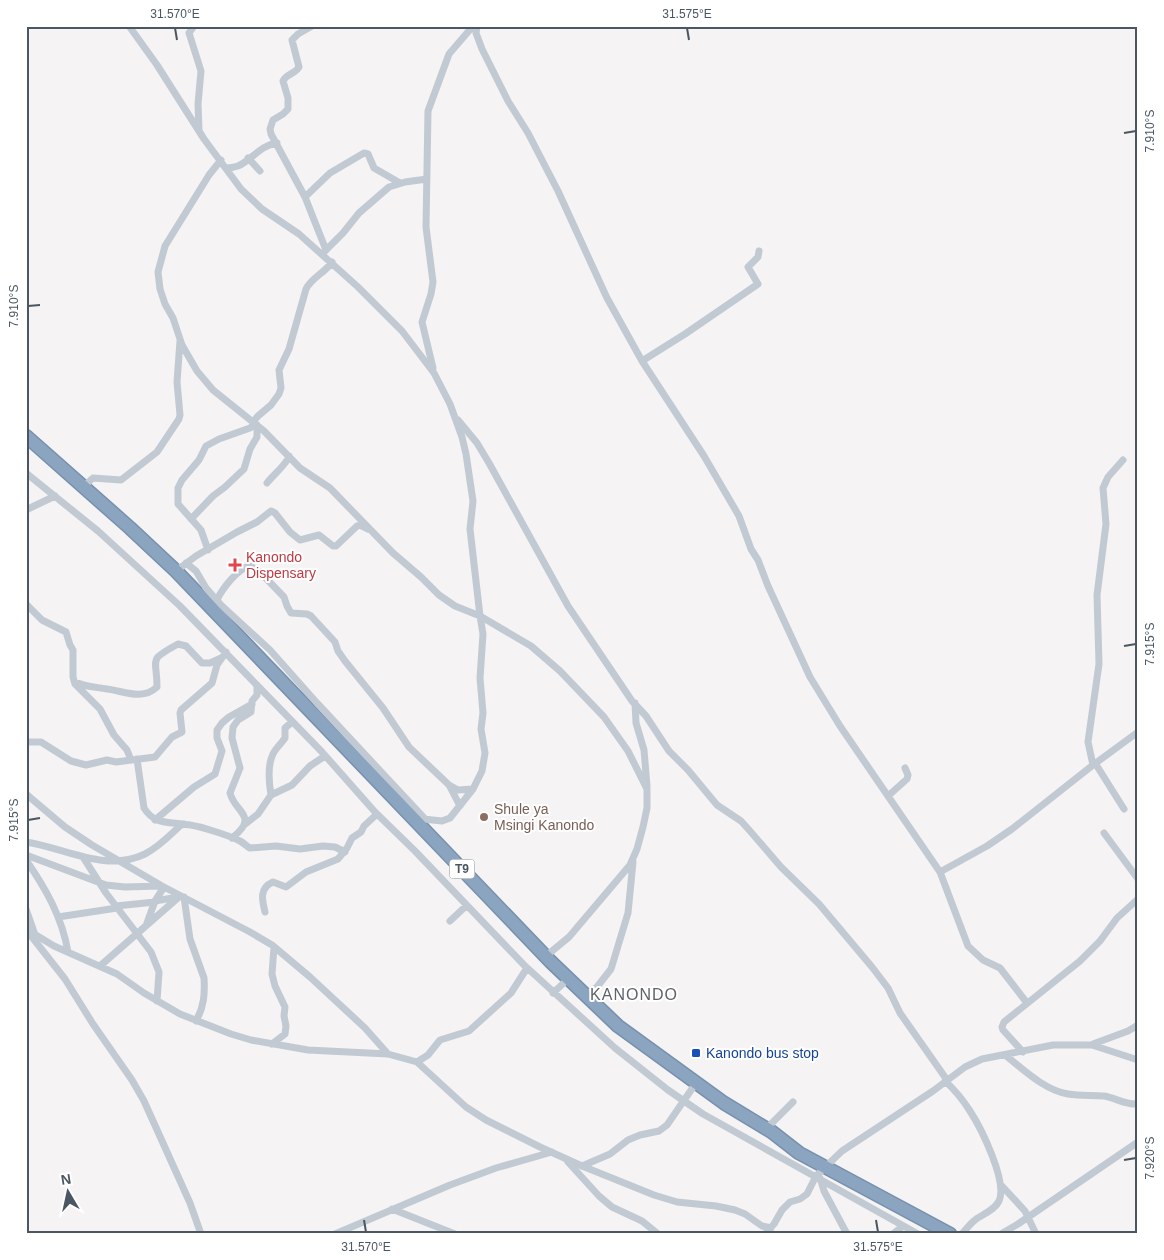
<svg xmlns="http://www.w3.org/2000/svg" width="1164" height="1260" font-family="Arial,sans-serif">
<style>
.lines{fill:none;stroke-linecap:round;stroke-linejoin:round}
.highway-casing{stroke:#7690ad;stroke-width:15}
.street{stroke:#c1cad2;stroke-width:7}
.highway{stroke:#8ba5c1;stroke-width:12}
.ticks{fill:none;stroke:#4a5661;stroke-width:2}
.health-dot{fill:#e0444e;stroke:#fff;stroke-width:2}
.education-dot{fill:#8d6e63;stroke:#fff;stroke-width:2}
.transit-dot{fill:#1a4fb4;stroke:#fff;stroke-width:2}
.labels{text-anchor:middle;dominant-baseline:central;stroke-width:4;stroke-linejoin:round;paint-order:stroke}
.shield{fill:#fff;stroke:#808990;stroke-width:1}
.shield-label{font-size:12px;font-weight:bold;fill:#4a5661}
.health-label{font-size:14px;fill:#be3a42;stroke:#fff;text-anchor:start}
.education-label{font-size:14px;fill:#785e54;stroke:#fff;text-anchor:start}
.transit-label{font-size:14px;fill:#164399;stroke:#fff;text-anchor:start}
.quarter-label{font-size:16px;letter-spacing:1px;fill:#5f6368;stroke:#fff}
.neatline{fill:none;stroke:#4a5661;stroke-width:2}
.ticks-label{font-size:12px;text-anchor:middle;fill:#4a5661}
</style>
<rect width="100%" height="100%" fill="#f5f3f3"/>
<g class="lines">
<g class="highway-casing">
<path id="highway" d="M26 436 130 528 176 571 551 962 618 1026 724 1103 772 1132 799 1153 950 1234"/>
</g>
<path class="street" d="M129 26 157 65 204 139 241 189 262 209 299 234 358 287 402 331 434 373 450 404 462 437 466 454 473 501 470 529 480 616 483 634 480 678 483 713 481 729 485 753 482 771 473 789 450 818 442 821 414 818
M194 26 189 33 201 71 198 104 199 130
M312 26 298 34 292 40 299 67C295 74 286 74 283 81L288 98V109L283 114 273 120 270 129 271 134 305 197 326 250
M477 26 476 33 482 49 508 101 528 133 558 191 607 298 642 361 704 456 739 516 751 549 758 560 768 586 810 677 840 726 940 872 968 946 983 960 1000 968 1027 1003
M248 158 260 171
M221 160 209 175 165 246 158 272 160 289 165 304 173 318 182 345 197 371 213 390 264 431 300 468 330 488 393 553 421 577 439 595 455 606 480 616 531 646 560 671 604 717 628 751 647 789V808L643 827 637 849 630 865 569 937 546 956
M226 168C230 168 235 167 238 166 252 160 260 145 277 143
M305 197 330 173 364 153 368 154 374 168 400 183
M324 252 343 233 359 213 389 187 405 182 427 179
M642 361 685 334 758 284 748 267 758 257 759 251
M433 368 422 322 431 294 433 282 426 227 428 111 449 54 473 26
M458 420 477 443 489 463 568 606 632 701 646 716 669 751 688 770 717 805 741 821 750 831 781 867 819 904 872 967 888 988 900 1013 947 1080
M253 422 258 416 271 405 279 394 281 388 279 370 289 349 306 289C312 277 325 273 332 262
M26 473 98 531 180 606 322 752 375 812 415 851 524 965 615 1048 668 1090 703 1114 918 1234
M267 483C273 475 287 464 289 456
M84 486 93 478 121 480 157 452 179 419 180 415 177 382 180 341
M26 510 55 496
M191 519 213 496 225 487 244 469 250 449 257 437V425
M208 550 201 530 178 504V488L182 480 199 460 206 446 219 439 250 428 255 424
M186 563 196 571 206 588 221 605 270 650 317 703 425 819
M176 571 196 556 237 532 257 522 271 511 275 513 290 532 300 540 319 535 333 546H336L357 526 360 525 368 529
M217 600C222 589 238 568 250 566L259 571 284 597 287 606 291 613 307 614 311 616 335 642 338 651 345 661 383 708 409 747 449 785 460 806
M26 604 42 620 66 632 70 645 73 650V677L75 684 100 709 114 735 127 750 131 760
M75 682C85 687 96 687 107 689 124 691 142 701 157 687 157 657 147 661 178 644L186 646 202 663H210L221 658
M635 703 636 723 644 750 647 786
M26 742H41L71 761 86 765 107 760 116 762 155 757 172 737 182 732 180 713 181 710 212 683 217 665 226 652
M137 759 144 808C154 824 166 822 184 824
M1095 763 1124 809
M1093 765 1088 742 1099 664 1097 595 1106 524 1103 488 1108 477 1123 460
M449 785 458 790 473 789
M26 794 65 827 92 845 162 886 250 932 272 945 310 977 365 1028 388 1054
M271 795C269 783 267 766 273 754 276 748 281 744 285 738V728L292 722
M888 796 907 779 908 775 905 768
M155 820 194 787 215 774 222 751 217 738V730L222 723 229 717 252 704
M244 825 258 814 271 795 292 785 310 766 325 756
M1104 833 1138 879
M232 838C260 816 235 813 230 793L240 768 232 738 233 727 238 720 251 712 252 701 257 695V685
M26 842C66 848 105 873 145 854 159 847 170 835 181 825 190 822 230 836 240 841 244 843 246 846 250 848L276 846 300 849 323 846 335 847 345 852
M26 855 106 885 125 887 160 886
M83 857 106 893 151 952 159 972 157 1001
M26 860C46 889 62 917 68 952
M940 872 987 846 1012 829 1093 765 1138 732
M184 897 190 939 204 978C205 994 204 1007 196 1021
M155 901 178 897
M116 906 155 902
M26 909 35 935
M265 912C262 900 259 888 273 882L286 887 306 872 338 859 347 848 352 838 361 832 364 826 377 814
M58 917 117 908
M450 921 466 906
M147 923 155 901 164 887
M26 929 54 946 117 974 144 993 180 1014 231 1034 251 1040 308 1050 388 1054 417 1062 466 1107 486 1120 540 1147 582 1166 654 1195 677 1202 716 1206 735 1210 745 1214 762 1226 771 1228
M28 932 65 979 93 1024 132 1080 144 1101 190 1203 201 1234
M100 966 180 896
M553 993 568 979
M586 996 597 987 611 969 628 913 633 862
M272 1044 285 1034 286 1026 284 1016 285 1007 275 986 272 974 274 947
M1093 1044 1128 1031 1138 1025
M1023 1052 1003 1030 1002 1027 1004 1022 1080 961 1100 941 1117 918 1138 899
M1005 1055C1023 1069 1044 1090 1068 1094 1080 1096 1092 1095 1104 1096 1116 1098 1125 1105 1138 1104
M417 1062 428 1055 440 1040 469 1031 511 993 527 968
M945 1081C955 1090 963 1100 970 1111 981 1128 1008 1182 999 1201 995 1210 983 1214 975 1220 970 1224 966 1229 962 1234
M766 1129 793 1102
M568 1162 599 1196 612 1207 642 1221 658 1234
M582 1166 610 1154 628 1140 640 1135 659 1131 667 1125 696 1083
M820 1178 824 1191 847 1234
M1001 1185 1025 1211 1036 1234
M392 1209 455 1234
M335 1234 450 1185 496 1168 552 1152
M765 1234 774 1224 782 1210 790 1202 800 1199 807 1194 816 1176 842 1151 933 1091 965 1067 982 1059 1053 1045H1092L1138 1060
M893 1234 903 1226
M1001 1234 1018 1224 1138 1142"/>
<use href="#highway" class="highway"/>
</g>
<path class="ticks" d="M175 28 177 40M687 28 689 40M1124 133 1136 131M28 306 40 305M1124 646 1136 644M28 820 40 818M1124 1160 1136 1158M364 1220 366 1232M876 1220 878 1232"/>
<path class="health-dot" d="M232.5 557.5h5v5h5v5h-5v5h-5v-5h-5v-5h5z"/>
<circle class="education-dot" cx="484" cy="817" r="5"/>
<rect class="transit-dot" x="691" y="1048" width="10" height="10" rx="2.5"/>
<g class="labels">
<rect class="shield" x="449.5" y="859.5" width="25" height="19" rx="4"/>
<g class="shield-label">
<text x="462" y="869">T9</text>
</g>
<g class="health-label">
<text x="246" y="557">Kanondo<tspan x="246" dy="16">Dispensary</tspan></text>
</g>
<g class="education-label">
<text x="494" y="809">Shule ya<tspan x="494" dy="16">Msingi Kanondo</tspan></text>
</g>
<g class="transit-label">
<text x="706" y="1053">Kanondo bus stop</text>
</g>
<g class="quarter-label">
<text x="634" y="994">KANONDO</text>
</g>
</g>
<rect width="1164" height="1260" fill="none" stroke="#ffffff" stroke-width="55"/>
<g transform="translate(68 1192) rotate(351)" stroke="#ffffff" stroke-width="4" paint-order="stroke">
<path d="M0-4L9 19L0 12L-9 19Z" fill="#4a5661"/>
<text y="-8" font-size="14" font-weight="bold" text-anchor="middle" fill="#4a5661">N</text>
</g>
<rect x="28" y="28" width="1108" height="1204" class="neatline"/>
<g class="ticks-label">
<text x="175" y="18">31.570°E</text>
<text x="687" y="18">31.575°E</text>
<text transform="translate(1150 131) rotate(-90)" y="4">7.910°S</text>
<text transform="translate(14 306) rotate(-90)" y="4">7.910°S</text>
<text transform="translate(1150 644) rotate(-90)" y="4">7.915°S</text>
<text transform="translate(14 820) rotate(-90)" y="4">7.915°S</text>
<text transform="translate(1150 1158) rotate(-90)" y="4">7.920°S</text>
<text x="366" y="1251">31.570°E</text>
<text x="878" y="1251">31.575°E</text>
</g>
</svg>
